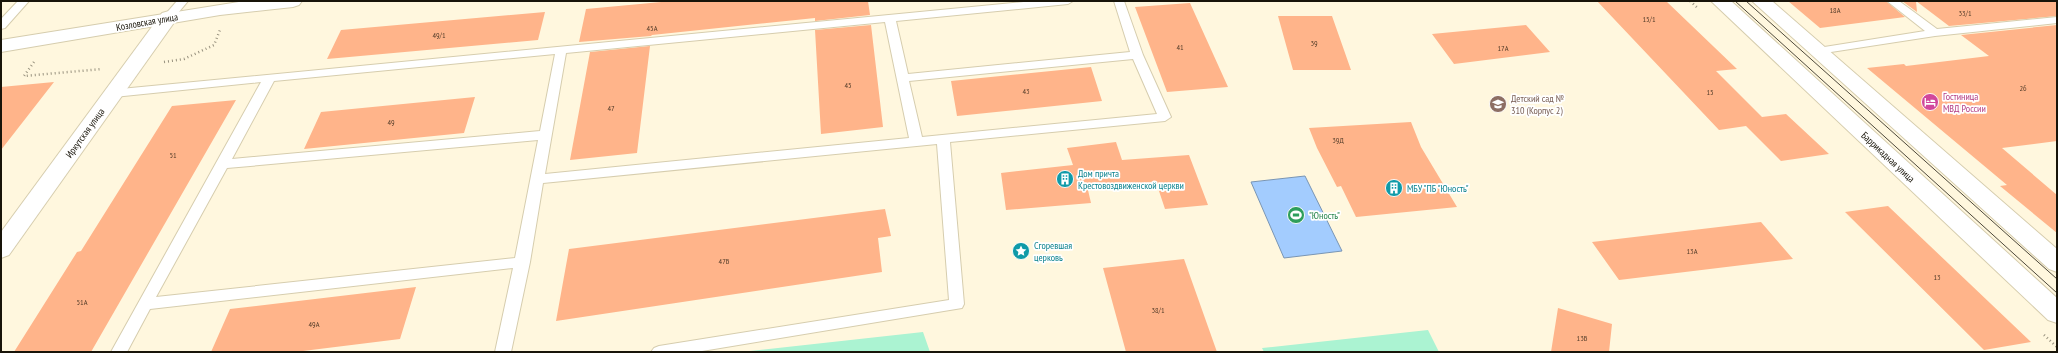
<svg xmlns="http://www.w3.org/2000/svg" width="2058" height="353" font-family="'PT Sans Narrow',sans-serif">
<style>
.green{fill:#abf3d2}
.water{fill:#a3ccfe;stroke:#7995b4}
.building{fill:#ffb48a}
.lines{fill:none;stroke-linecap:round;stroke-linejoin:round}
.lane-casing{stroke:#d6cdae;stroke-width:2}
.street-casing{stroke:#d6cdae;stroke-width:2}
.secondary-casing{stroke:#d6cdae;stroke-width:2}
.path{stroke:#98927f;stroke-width:2.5;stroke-dasharray:1 3;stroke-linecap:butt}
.lane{fill:#fff;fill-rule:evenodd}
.street{fill:#fff;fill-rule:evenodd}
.secondary{fill:#fff;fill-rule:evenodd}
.tram{stroke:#4e493b;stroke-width:1}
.labels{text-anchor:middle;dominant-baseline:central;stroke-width:3.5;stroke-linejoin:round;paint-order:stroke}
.number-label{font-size:8px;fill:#523c29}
.street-label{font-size:10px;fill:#181409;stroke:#fff}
.hotel-label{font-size:10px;fill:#b23c85;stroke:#fff;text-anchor:start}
.education-label{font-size:10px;fill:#785e54;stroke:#fff;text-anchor:start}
.culture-label{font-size:10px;fill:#0d838f;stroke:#fff;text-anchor:start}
.leisure-label{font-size:10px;fill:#27864d;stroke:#fff;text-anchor:start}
</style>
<rect width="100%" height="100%" fill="#fff7de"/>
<path class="green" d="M1428 330 1439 352H1264L1262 348Z
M923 332 930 352H741Z"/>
<path class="water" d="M1305 176 1342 251 1284 258 1251 182Z"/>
<path class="building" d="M672 1H868L870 15 815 21V18L652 35 651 36 579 42 586 9Z
M1597 1H1666L1737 69 1716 71 1762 117 1786 114 1829 154 1781 161 1746 126 1719 130Z
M1788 1H1886L1905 17 1820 28Z
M1902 1H2057V16L1949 26 1916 1 1917 12Z
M1190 3 1228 87 1167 92 1135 7Z
M545 12 538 40 327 59 341 30Z
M1278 16H1332L1351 70H1293Z
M871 25 883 127 821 134 815 30Z
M1526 25 1550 52 1454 64 1432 34Z
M2057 25V141L2002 148 2057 195V233L2000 186 2007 185 1867 68 1904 64 1906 66 1989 56 1961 35Z
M650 46 637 153 570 160 590 52Z
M1091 67 1102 101 957 116 951 81Z
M54 82 1 150V87Z
M475 97 464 133 304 149 321 112Z
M236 100 91 352H14L77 252 81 251 172 106Z
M1411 122 1421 147 1457 207 1356 217 1341 186 1337 187 1317 148 1309 128Z
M1116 142 1122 160 1189 155 1208 205 1165 209 1156 182 1088 190 1091 203 1006 210 1001 173 1073 165 1067 148Z
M1888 206 2031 342 1984 350 1845 212Z
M885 209 891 236 878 238 882 272 556 321 569 249Z
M1761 222 1793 259 1619 280 1592 242Z
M1184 259 1217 352H1126L1103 268Z
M416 287 400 339 295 352H211L230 309Z
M1558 308 1612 324 1609 352H1551Z"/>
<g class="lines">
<g class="lane-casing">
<path id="lane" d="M18 1H29L5 28 1 29V19Z
M177 1H188L173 19H165L163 17Z
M1034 1H1073L1068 4 896 21 908 74 1130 52 1114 1H1124L1143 55 1171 117 1165 121 950 142 964 304 962 308 696 352H651L654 348 659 346 949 300 937 144 543 183 530 262 511 352H495L513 268 150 309 127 352H111L261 82 114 97 108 93 110 90ZM885 22 909 138 545 174 566 53ZM555 54 540 131 232 159 274 81ZM1133 59 1157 114 922 137 909 81ZM538 140 515 258 156 297 227 168Z
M1887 1H1899L1937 29 2057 17V23L1935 36 1818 54 1814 53 1812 51 1818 48 1925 31Z"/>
</g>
<g class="street-casing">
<path id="street" d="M169 11 176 13 178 17 9 255 1 258V232L162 13Z"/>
</g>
<g class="secondary-casing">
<path id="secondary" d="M245 1H302L299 5 293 7 220 15 1 52V40Z
M1711 1H1731L2057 298V323L2048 320Z
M1752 1H1772L2057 249V272L2049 269Z"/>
</g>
<path class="path" d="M1690 1 1699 9
M34 62 24 76 102 69
M164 62 184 59 214 45 220 30
M2044 335 2057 347"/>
<use href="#lane" class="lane"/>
<use href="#street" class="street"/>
<use href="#secondary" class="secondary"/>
<path class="tram" d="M1735 1 2057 293
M1746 1 2057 279"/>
</g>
<defs>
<g id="hotel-disc" transform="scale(0.9)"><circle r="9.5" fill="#d1479c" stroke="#fff"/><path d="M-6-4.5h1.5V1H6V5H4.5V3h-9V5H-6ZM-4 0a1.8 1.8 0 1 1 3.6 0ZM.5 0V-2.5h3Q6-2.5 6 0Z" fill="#fff"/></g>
<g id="school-disc" transform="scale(0.9)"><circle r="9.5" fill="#8d6e63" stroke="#fff"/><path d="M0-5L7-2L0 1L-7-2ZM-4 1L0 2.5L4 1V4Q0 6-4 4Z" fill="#fff"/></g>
<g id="building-disc" transform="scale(0.9)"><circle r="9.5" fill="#0f9aa8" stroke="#fff"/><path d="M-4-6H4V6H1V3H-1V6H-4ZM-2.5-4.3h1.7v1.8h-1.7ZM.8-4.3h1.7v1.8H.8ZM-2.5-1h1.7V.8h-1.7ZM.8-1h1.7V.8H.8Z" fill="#fff"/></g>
<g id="stadium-disc" transform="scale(0.9)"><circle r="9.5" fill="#2e9e5b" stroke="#fff"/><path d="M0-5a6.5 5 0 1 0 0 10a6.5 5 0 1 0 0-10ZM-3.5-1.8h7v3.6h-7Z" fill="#fff"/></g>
<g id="sight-disc" transform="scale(0.9)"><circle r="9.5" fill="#0f9aa8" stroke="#fff"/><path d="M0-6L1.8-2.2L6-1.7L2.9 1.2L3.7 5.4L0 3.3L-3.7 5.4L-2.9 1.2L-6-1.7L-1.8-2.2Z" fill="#fff"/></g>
</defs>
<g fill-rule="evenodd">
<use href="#hotel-disc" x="1930" y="102"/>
<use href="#school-disc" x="1498" y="104"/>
<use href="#building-disc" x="1065" y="179"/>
<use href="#building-disc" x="1394" y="188"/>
<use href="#stadium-disc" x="1296" y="215"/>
<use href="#sight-disc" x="1021" y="251"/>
</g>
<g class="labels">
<g class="number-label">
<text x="1835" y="10">18А</text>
<text x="1965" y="13">33/1</text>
<text x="1649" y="19">15/1</text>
<text x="652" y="28">45А</text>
<text x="439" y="35">49/1</text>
<text x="1314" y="43">39</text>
<text x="1180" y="47">41</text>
<text x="1503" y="48">17А</text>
<text x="848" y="85">45</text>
<text x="2023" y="88">26</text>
<text x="1026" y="91">43</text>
<text x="1710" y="92">15</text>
<text x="611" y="108">47</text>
<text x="391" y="122">49</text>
<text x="1338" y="140">39Д</text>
<text x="173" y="155">51</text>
<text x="1692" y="251">13А</text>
<text x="724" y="261">47Б</text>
<text x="1937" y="277">13</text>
<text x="82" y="302">51А</text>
<text x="1158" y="310">38/1</text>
<text x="314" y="324">49А</text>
<text x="1582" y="338">13Б</text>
</g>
<g class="street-label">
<text transform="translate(147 22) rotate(-10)">Козловская улица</text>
<text transform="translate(85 133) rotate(-54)">Иркутская улица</text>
<text transform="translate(1888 157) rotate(43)">Баррикадная улица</text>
</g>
<g class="hotel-label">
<text x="1943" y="96">Гостиница<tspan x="1943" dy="12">МВД России</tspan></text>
</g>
<g class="education-label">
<text x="1511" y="98">Детский сад №<tspan x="1511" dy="12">310 (Корпус 2)</tspan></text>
</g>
<g class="culture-label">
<text x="1078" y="173">Дом причта<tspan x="1078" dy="12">Крестовоздвиженской церкви</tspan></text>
<text x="1407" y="188">МБУ "ПБ "Юность"</text>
<text x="1034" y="245">Сгоревшая<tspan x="1034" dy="12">церковь</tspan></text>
</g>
<g class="leisure-label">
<text x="1309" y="215">"Юность"</text>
</g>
</g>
<rect width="2058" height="353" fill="none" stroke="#181409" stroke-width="4"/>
</svg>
